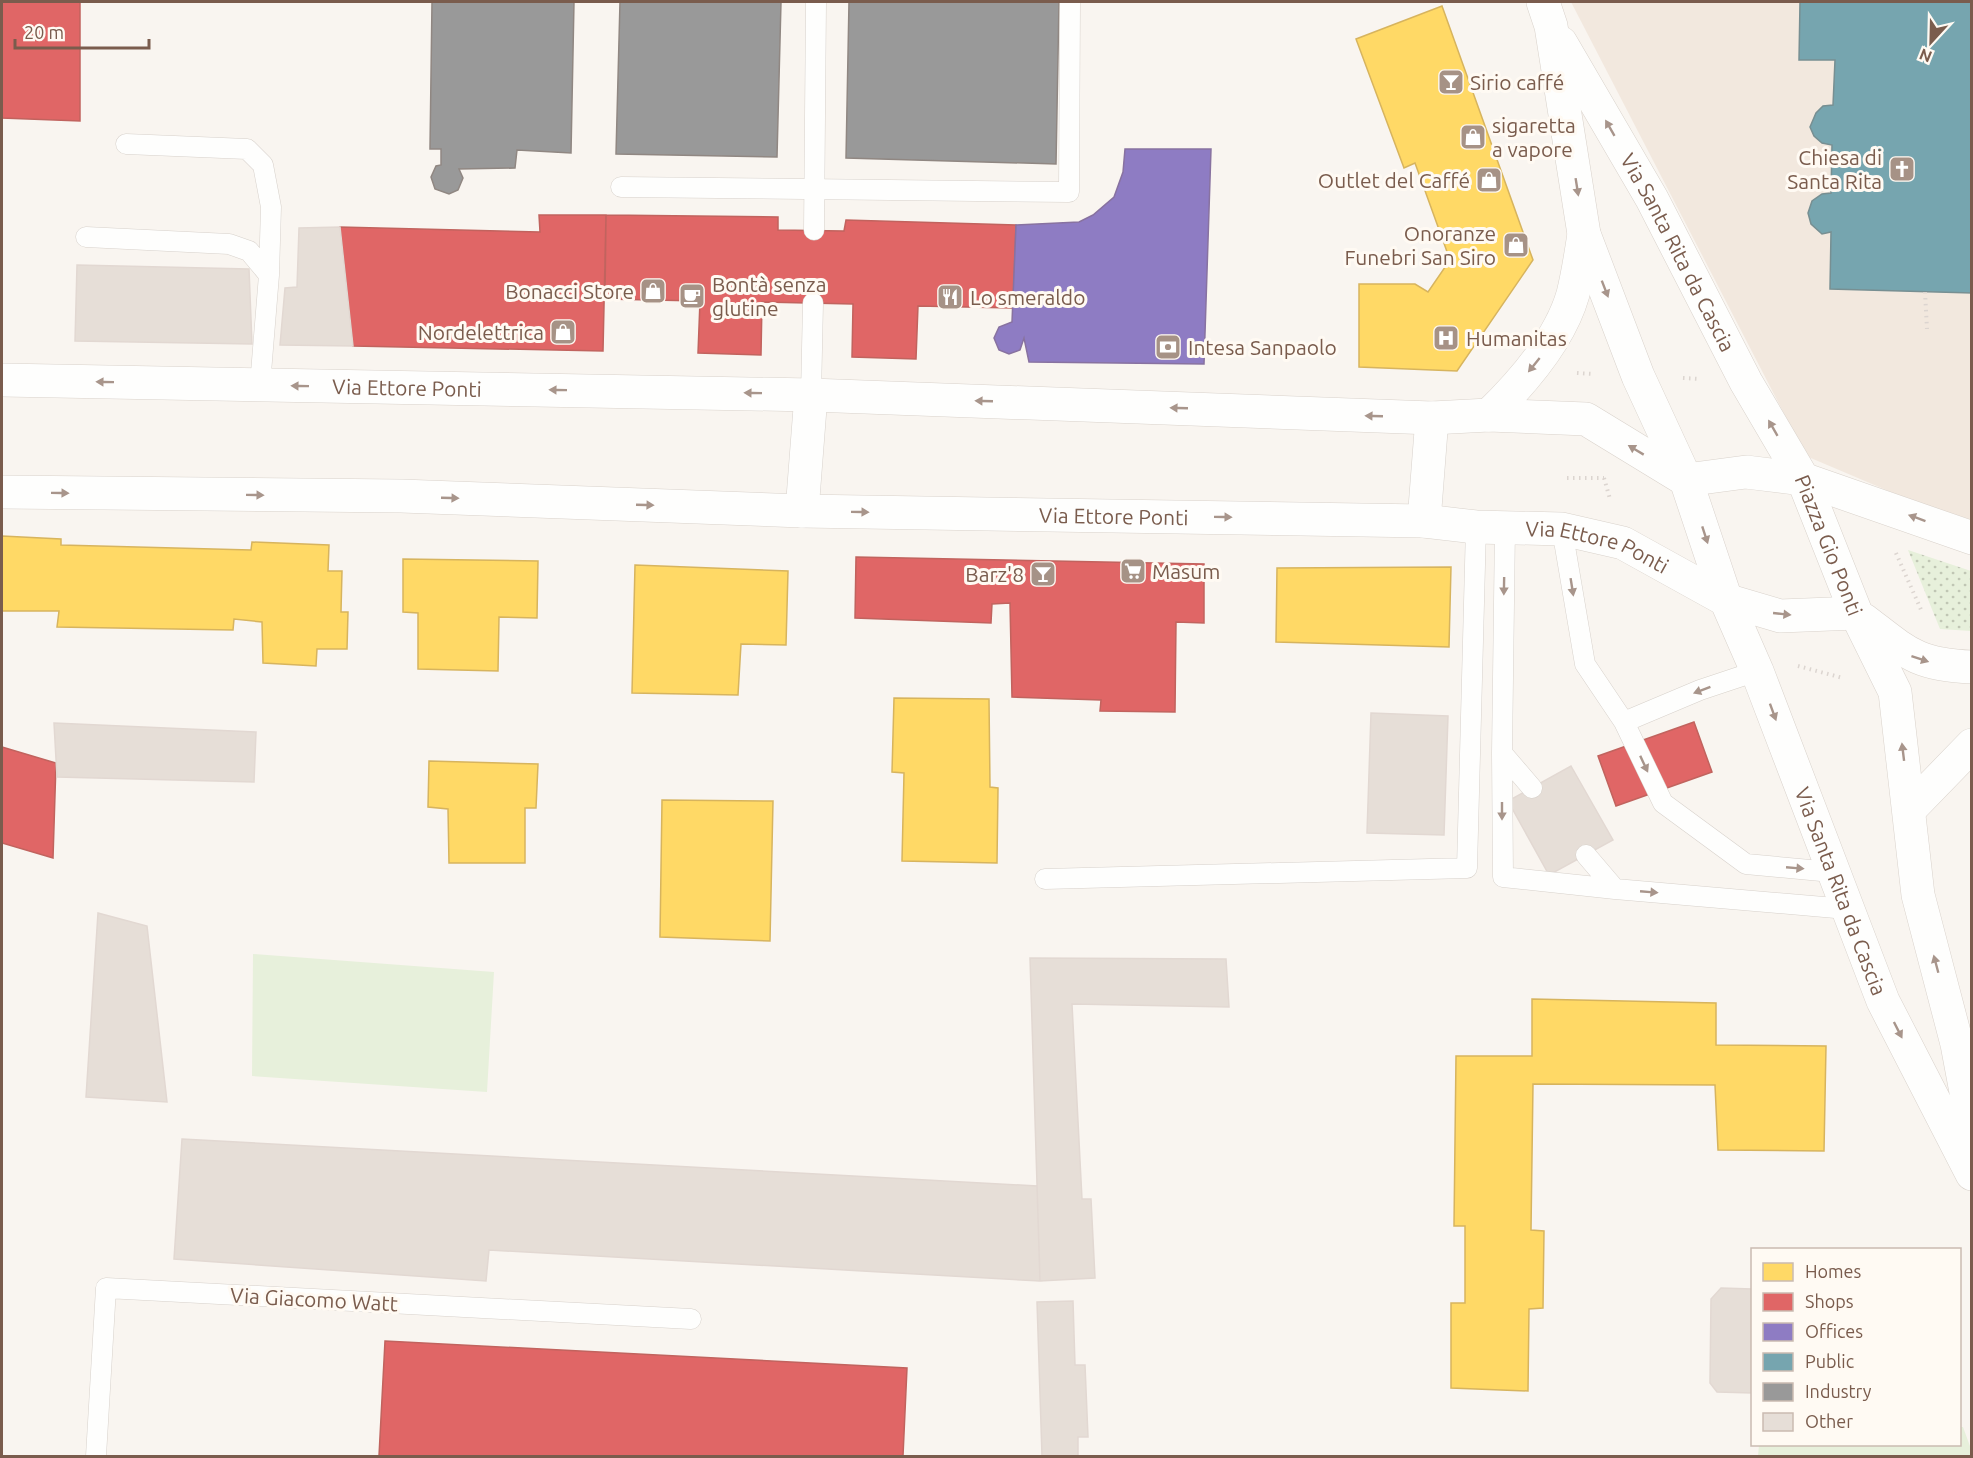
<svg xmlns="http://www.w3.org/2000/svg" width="1973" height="1458" font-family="Ubuntu,sans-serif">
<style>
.residential{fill:#f2e8de}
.grass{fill:url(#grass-dots)}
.park{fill:#e7f0db}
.homes{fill:#ffd966;stroke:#d7b45e;stroke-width:1.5}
.shops{fill:#e06666;stroke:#c1635e;stroke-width:1.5}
.offices{fill:#8e7cc3;stroke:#8872a0;stroke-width:1.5}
.public{fill:#76a5af;stroke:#778f92;stroke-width:1.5}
.industry{fill:#999;stroke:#908782;stroke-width:1.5}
.building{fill:#e6ded7;stroke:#e2d8d2;stroke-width:1.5}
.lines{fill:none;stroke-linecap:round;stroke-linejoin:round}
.lane-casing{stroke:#d7d1cb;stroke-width:21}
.street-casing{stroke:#d7d1cb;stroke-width:34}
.secondary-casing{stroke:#d9d2cb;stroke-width:34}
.path{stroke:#dcd5d0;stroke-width:4;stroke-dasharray:1.5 4.5;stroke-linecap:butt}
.lane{stroke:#fefefd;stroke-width:20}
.street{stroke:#fefefd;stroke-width:33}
.secondary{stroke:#fefefd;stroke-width:33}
.oneway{fill:#a8958b}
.labels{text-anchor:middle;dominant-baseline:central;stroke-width:6;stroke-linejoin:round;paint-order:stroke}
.poi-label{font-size:21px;fill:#7a5c4d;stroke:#fffaf3;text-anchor:start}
.street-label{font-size:21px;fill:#7a5c4d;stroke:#fffaf3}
</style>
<defs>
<pattern id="grass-dots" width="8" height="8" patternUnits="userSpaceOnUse" patternTransform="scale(1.5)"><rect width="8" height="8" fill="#e7f0db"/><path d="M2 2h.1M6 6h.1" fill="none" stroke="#c0c6b4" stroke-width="1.8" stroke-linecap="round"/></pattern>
</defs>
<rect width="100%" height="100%" fill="#f9f5f0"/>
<path class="residential" d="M1571 2H1971V526L1806 456Z"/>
<path class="grass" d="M1908 550 1971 571V631L1940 629Z"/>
<path class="park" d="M253 954 494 972 487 1092 252 1076Z
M1960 1427H1963L1971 1449V1456H1758L1759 1445 1960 1444Z"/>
<path class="homes" d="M1442 6 1533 260 1457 371 1359 367V284H1415L1428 292 1450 260 1415 163 1404 168 1356 39Z
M2 536 61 539V545L251 550 252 542 329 545 328 571H342L341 612H348L347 649H317L316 666 263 663 262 622 234 619 233 630 57 627 59 611H2Z
M403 559 538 561 537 618 499 617 498 671 418 669V613L403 612Z
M635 565 788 571 786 645 741 644 738 695 632 693Z
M1451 567 1449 647 1276 642 1277 568Z
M894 698 989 699 990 787 998 788 997 863 902 861 904 773 892 772Z
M429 761 538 764 536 808H525V863H449L448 809 428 807Z
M662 800 773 801 770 941 660 937Z
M1532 999 1716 1003V1045L1826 1046 1824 1151 1718 1150 1715 1085 1533 1084 1531 1230 1544 1231 1543 1308 1529 1309 1528 1391 1451 1388V1303H1465V1226H1454L1456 1056H1532Z"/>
<path class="shops" d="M2 2H80V121L2 118Z
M539 215H606L603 351 353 346 340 227 540 232Z
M606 215 778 217V230L844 231 846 220 1016 225 1013 308 918 306 916 359 852 357 853 304 762 302 761 355 698 353 700 301 605 299Z
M856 557 1204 564V623L1176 622 1175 712 1100 711 1101 700 1012 697 1010 603 992 604 991 623 855 618Z
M1694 722 1712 772 1616 806 1598 756Z
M2 747 56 763 53 858 2 843Z
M385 1341 907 1368 903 1456H379Z"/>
<path class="offices" d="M1125 149H1211L1204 364 1029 362 1024 338 1020 350 1009 354 999 350 994 338 999 327 1012 322 1016 225 1079 222 1093 215 1114 197 1123 172Z"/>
<path class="public" d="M1800 2H1972V293L1830 289 1831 232 1822 234 1811 224 1808 213 1812 201 1822 194 1831 193 1832 145 1822 143 1814 136 1810 127 1816 113 1823 106 1833 105 1835 60H1799Z"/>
<path class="industry" d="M432 2H574L571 153 517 150 515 168 459 169 463 178 458 190 449 194 435 189 431 177 436 166 441 165V149H430Z
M620 2H781L777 157 616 154Z
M849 2H1059L1056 164 846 158Z"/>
<path class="building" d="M340 227 353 346 280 345 285 288 297 287 299 228Z
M77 265 249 269 252 344 75 341Z
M1371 713 1448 716 1444 835 1367 833Z
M54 723 256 732 254 782 57 777Z
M1571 766 1613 840 1549 875 1508 801Z
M98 913 147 926 167 1102 86 1097Z
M1030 958 1226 959 1229 1007 1072 1004 1082 1199H1091L1095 1278 1040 1281Z
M182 1139 1037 1186 1040 1281 489 1250 486 1281 174 1259Z
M1721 1288 1752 1289V1393L1717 1392 1710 1383 1711 1299Z
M1073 1301 1075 1365H1085L1088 1437H1078V1456H1042L1037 1302Z"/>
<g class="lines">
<g class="lane-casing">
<path id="lane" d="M126 144 247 149 263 165 271 207 269 275
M621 187 1069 192 1070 2
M814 230 816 2
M86 237 229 244 249 251 269 275 260 385
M811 395 813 303
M1505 527 1502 753 1532 788
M1562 529 1585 664 1624 722 1663 803 1746 864 1832 872
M1624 722 1700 690 1757 671
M1502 753 1503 877 1615 889
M1586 855 1615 889 1847 909
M1045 879 1467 868 1476 527
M96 1456 106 1288 691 1319"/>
</g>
<g class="street-casing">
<path id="street" d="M802 511 811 395
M1424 521 1432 418"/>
</g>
<g class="secondary-casing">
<g id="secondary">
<path id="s1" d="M1543 2 1551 26 1584 234 1638 376 1686 480 1726 600 1757 671 1883 1001 1972 1174"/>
<path id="s2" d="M1561 43 1652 199 1746 382 1803 479 1856 613 1895 692 1918 895 1957 1044 1972 1124"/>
<path id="s3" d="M2 380 811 395 1432 418 1489 415 1586 419 1686 480"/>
<path d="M1489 415C1522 383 1560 340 1573 294 1578 274 1581 254 1584 234"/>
<path d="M1686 480 1746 472 1803 479 1972 538"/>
<path id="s4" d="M2 492 401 496 802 511 1424 521 1476 527 1562 529 1623 543 1726 600 1780 616 1856 613"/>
<path d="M1864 620C1906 652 1916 665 1972 667"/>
<path d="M1909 810 1972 745"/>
</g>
</g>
<path class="path" d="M1925 292 1927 329
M1577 373 1593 374
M1683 378 1700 379
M1567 478H1604
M1604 478 1610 499
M1896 553 1922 612
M1798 666 1843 678"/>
<use href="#lane" class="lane"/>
<use href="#street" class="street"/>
<use href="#secondary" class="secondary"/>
</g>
<defs><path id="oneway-solid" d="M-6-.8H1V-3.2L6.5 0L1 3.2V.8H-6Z" transform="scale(1.5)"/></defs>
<g class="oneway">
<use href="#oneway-solid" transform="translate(1610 128) rotate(-120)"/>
<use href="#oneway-solid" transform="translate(1577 187) rotate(81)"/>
<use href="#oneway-solid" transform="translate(1605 289) rotate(69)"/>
<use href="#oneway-solid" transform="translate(1534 365) rotate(129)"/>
<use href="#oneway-solid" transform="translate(105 382) rotate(-179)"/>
<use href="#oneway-solid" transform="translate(300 386) rotate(-179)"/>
<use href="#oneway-solid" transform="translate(558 390) rotate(-179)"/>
<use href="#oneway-solid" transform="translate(753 393) rotate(-179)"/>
<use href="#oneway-solid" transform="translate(984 401) rotate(-178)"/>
<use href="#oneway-solid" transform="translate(1179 408) rotate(-178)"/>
<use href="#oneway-solid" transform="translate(1374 416) rotate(-178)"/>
<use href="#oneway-solid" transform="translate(1773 428) rotate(-120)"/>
<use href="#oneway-solid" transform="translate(1636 450) rotate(-149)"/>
<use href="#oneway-solid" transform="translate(60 493) rotate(1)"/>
<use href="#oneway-solid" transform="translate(255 495) rotate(1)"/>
<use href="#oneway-solid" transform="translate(450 498) rotate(2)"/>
<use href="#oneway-solid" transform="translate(645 505) rotate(2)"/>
<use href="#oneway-solid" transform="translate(860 512) rotate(1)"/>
<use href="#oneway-solid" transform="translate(1223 517) rotate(1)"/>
<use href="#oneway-solid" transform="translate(1917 518) rotate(-160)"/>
<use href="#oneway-solid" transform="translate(1705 535) rotate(72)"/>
<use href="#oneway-solid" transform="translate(1504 586) rotate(91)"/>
<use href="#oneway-solid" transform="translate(1572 587) rotate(81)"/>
<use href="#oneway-solid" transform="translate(1782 614) rotate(6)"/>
<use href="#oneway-solid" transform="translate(1920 659) rotate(18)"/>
<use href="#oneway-solid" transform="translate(1702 690) rotate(159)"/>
<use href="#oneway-solid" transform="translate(1773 712) rotate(70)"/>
<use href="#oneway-solid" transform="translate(1903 752) rotate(-97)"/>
<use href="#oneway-solid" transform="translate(1644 764) rotate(65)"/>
<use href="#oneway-solid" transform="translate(1502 811) rotate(90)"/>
<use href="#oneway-solid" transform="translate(1795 868) rotate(5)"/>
<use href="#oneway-solid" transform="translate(1649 892) rotate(5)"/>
<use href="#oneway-solid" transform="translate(1936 964) rotate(-105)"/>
<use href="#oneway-solid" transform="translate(1898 1030) rotate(63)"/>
</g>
<defs>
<g id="bar-square" transform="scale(1.35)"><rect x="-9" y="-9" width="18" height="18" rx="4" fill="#a69286" stroke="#fffaf3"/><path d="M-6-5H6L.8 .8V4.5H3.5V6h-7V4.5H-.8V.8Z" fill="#fff"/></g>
<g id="shop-square" transform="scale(1.35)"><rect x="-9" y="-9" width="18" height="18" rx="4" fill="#a69286" stroke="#fffaf3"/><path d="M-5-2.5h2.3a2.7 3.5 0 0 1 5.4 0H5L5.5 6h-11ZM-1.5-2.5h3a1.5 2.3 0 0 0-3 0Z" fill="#fff"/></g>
<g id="church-square" transform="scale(1.35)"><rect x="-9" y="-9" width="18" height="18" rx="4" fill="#a69286" stroke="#fffaf3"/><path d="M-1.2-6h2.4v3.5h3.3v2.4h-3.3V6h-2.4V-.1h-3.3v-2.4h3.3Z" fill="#fff"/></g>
<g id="cafe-square" transform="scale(1.35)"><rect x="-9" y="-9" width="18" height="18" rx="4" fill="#a69286" stroke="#fffaf3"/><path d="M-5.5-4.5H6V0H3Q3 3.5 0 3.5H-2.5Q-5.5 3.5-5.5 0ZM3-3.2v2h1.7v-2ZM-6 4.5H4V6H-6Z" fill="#fff"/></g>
<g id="restaurant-square" transform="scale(1.35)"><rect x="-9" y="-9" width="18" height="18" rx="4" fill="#a69286" stroke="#fffaf3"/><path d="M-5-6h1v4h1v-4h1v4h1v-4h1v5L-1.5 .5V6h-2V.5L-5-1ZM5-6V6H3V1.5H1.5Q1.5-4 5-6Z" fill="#fff"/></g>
<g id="hospital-square" transform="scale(1.35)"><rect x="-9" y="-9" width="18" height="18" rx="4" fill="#a69286" stroke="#fffaf3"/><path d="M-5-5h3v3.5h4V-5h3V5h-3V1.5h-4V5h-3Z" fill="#fff"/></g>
<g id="bank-square" transform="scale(1.35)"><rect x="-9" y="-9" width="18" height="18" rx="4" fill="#a69286" stroke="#fffaf3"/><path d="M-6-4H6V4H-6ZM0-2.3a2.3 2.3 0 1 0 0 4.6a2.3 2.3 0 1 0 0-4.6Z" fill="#fff"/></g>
<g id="supermarket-square" transform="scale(1.35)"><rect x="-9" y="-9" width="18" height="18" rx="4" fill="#a69286" stroke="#fffaf3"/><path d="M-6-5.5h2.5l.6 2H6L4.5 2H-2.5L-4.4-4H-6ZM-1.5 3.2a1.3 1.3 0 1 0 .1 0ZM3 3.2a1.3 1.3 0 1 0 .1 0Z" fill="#fff"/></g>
</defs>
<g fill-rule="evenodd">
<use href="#bar-square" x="1451" y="82"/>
<use href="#shop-square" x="1473" y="137"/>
<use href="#church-square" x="1902" y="169"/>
<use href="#shop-square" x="1489" y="180"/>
<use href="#shop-square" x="1516" y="245"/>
<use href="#shop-square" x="653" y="291"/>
<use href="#cafe-square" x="692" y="296"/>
<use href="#restaurant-square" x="950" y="297"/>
<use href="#shop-square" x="563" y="332"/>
<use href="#hospital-square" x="1446" y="338"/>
<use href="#bank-square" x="1168" y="347"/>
<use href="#supermarket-square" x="1133" y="571"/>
<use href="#bar-square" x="1043" y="574"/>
</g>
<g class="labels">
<g class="poi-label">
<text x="1470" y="82">Sirio caffé</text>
<text x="1492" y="125">sigaretta<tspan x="1492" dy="24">a vapore</tspan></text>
<text x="1882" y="157" text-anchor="end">Chiesa di<tspan x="1882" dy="24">Santa Rita</tspan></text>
<text x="1470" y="180" text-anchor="end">Outlet del Caffé</text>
<text x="1496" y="233" text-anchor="end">Onoranze<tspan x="1496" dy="24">Funebri San Siro</tspan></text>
<text x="712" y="284">Bontà senza<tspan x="712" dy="24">glutine</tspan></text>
<text x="634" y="291" text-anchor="end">Bonacci Store</text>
<text x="970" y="297">Lo smeraldo</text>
<text x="544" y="332" text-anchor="end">Nordelettrica</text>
<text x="1466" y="338">Humanitas</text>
<text x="1188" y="347">Intesa Sanpaolo</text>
<text x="1152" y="571">Masum</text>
<text x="1024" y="574" text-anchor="end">Barz'8</text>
</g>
<g class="street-label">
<text stroke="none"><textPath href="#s2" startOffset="240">Via Santa Rita da Cascia</textPath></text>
<text stroke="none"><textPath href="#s3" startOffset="405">Via Ettore Ponti</textPath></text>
<text stroke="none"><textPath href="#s4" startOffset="1112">Via Ettore Ponti</textPath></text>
<text stroke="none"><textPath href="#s2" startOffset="570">Piazza Gio Ponti</textPath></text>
<text stroke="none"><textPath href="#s4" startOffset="1599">Via Ettore Ponti</textPath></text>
<text stroke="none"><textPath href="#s1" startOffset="942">Via Santa Rita da Cascia</textPath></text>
<text transform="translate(314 1299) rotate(3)">Via Giacomo Watt</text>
</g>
</g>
<rect width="1973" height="1458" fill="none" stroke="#7a5c4d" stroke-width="6"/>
<rect x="1751" y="1248" width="210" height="198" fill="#fffaf3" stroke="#cabbb1" stroke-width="1.5"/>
<rect x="1763" y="1263" width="30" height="18" fill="#ffd966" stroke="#cabbb1" stroke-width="1.5"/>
<text x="1805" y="1278" font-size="18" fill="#7a5c4d">Homes</text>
<rect x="1763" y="1293" width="30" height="18" fill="#e06666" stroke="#cabbb1" stroke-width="1.5"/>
<text x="1805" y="1308" font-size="18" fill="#7a5c4d">Shops</text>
<rect x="1763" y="1323" width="30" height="18" fill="#8e7cc3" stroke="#cabbb1" stroke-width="1.5"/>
<text x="1805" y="1338" font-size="18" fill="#7a5c4d">Offices</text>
<rect x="1763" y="1353" width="30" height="18" fill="#76a5af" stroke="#cabbb1" stroke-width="1.5"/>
<text x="1805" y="1368" font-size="18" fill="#7a5c4d">Public</text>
<rect x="1763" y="1383" width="30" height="18" fill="#999999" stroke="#cabbb1" stroke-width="1.5"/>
<text x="1805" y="1398" font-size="18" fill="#7a5c4d">Industry</text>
<rect x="1763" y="1413" width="30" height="18" fill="#e6ded7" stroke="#cabbb1" stroke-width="1.5"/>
<text x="1805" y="1428" font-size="18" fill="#7a5c4d">Other</text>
<g transform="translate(1931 42) rotate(202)" stroke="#fffaf3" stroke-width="4.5" paint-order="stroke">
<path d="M0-4.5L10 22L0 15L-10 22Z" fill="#7a5c4d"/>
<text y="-9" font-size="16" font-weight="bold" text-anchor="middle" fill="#7a5c4d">N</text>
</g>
<path d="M15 39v9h134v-9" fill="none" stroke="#7a5c4d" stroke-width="3"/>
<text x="24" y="39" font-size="18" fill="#7a5c4d" stroke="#fffaf3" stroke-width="4.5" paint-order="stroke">20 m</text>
</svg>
